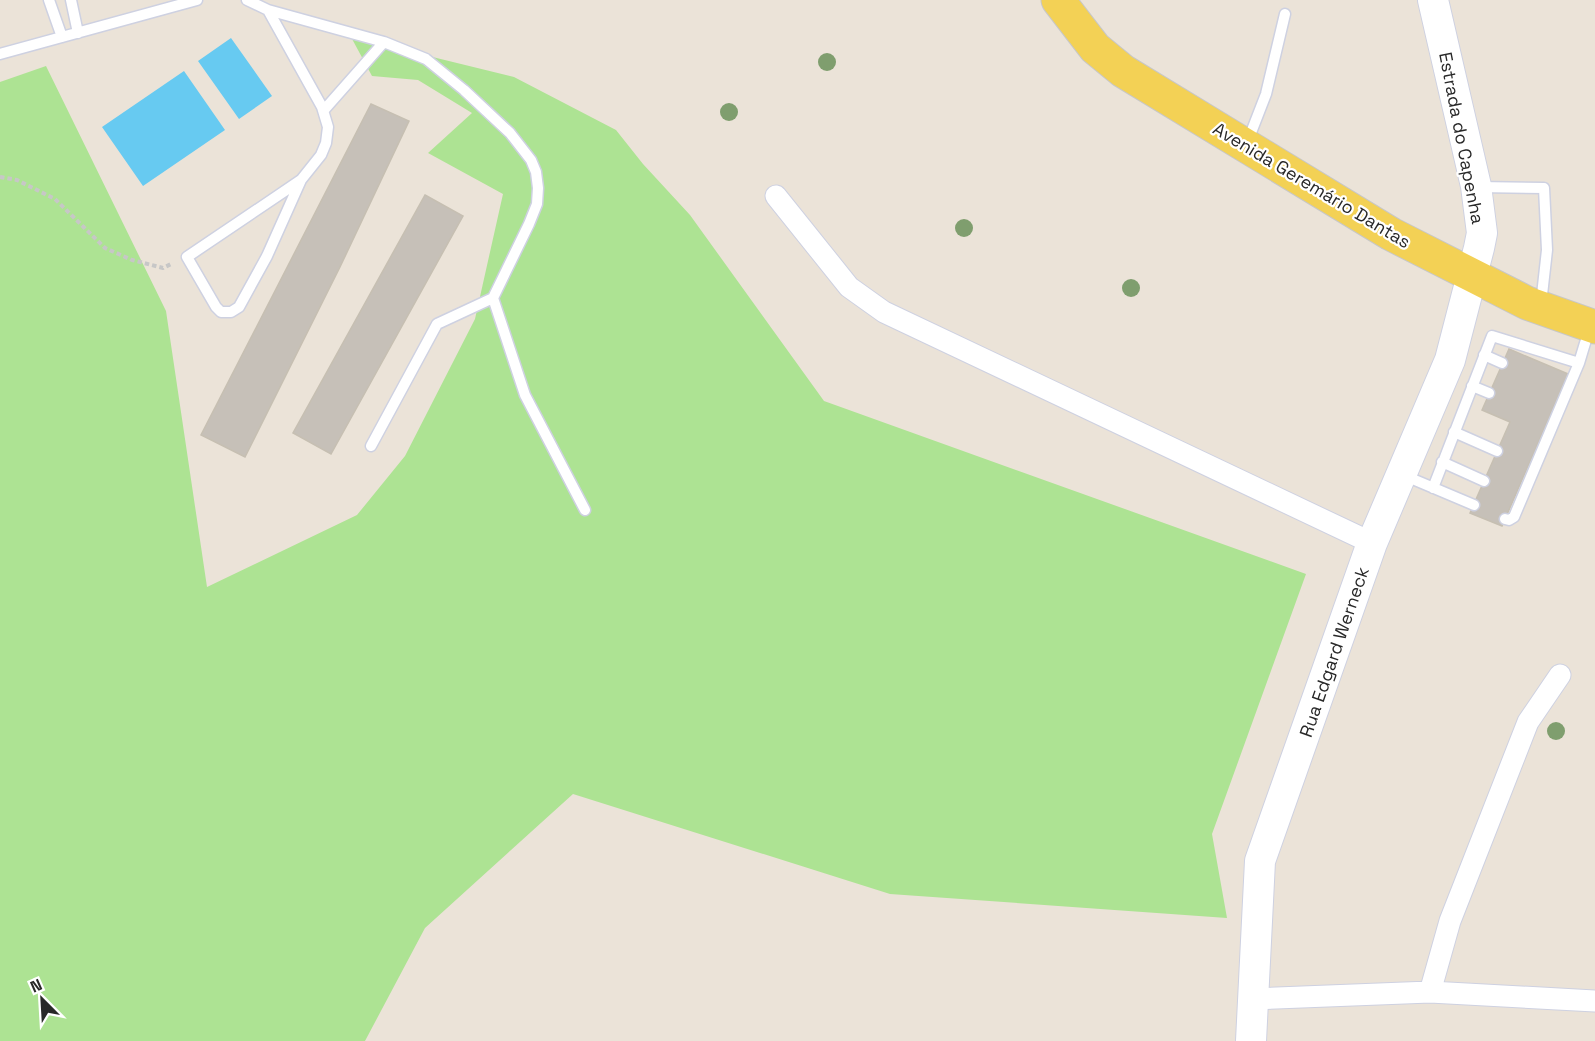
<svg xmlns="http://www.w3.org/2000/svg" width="1595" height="1041" font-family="'Space Grotesk',sans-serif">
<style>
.green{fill:#ade393}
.water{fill:#67caf1}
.building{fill:#c6c0b8;stroke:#c6bfb2;stroke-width:1.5}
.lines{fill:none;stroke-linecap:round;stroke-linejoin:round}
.lane-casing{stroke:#ced1e1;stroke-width:13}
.street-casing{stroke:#ced1e1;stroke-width:23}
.secondary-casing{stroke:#ced1e1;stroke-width:32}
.primary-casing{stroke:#c7c7c7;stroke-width:35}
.path{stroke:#c7c7c7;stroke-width:4;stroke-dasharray:4.5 3;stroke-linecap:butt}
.lane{stroke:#fff;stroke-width:10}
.street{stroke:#fff;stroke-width:21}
.secondary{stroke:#fff;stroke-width:30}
.primary{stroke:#f3d155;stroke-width:33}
.tree{fill:#7f9e6e}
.labels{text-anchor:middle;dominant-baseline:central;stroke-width:4.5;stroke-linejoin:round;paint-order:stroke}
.street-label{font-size:18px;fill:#282828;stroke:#fff}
</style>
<rect width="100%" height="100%" fill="#ebe3d8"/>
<path class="green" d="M351 37 514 77 616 130 643 164 690 215 824 401 1306 574 1212 834 1227 918 890 894 573 794 425 928 365 1041H0V82L46 66 166 311 207 587 357 515 405 456 475 319 503 194 428 153 472 113 418 80 372 76Z"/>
<path class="water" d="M231 38 272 96 239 119 198 61Z
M184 71 225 130 143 186 102 127Z"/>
<path class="building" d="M371 104 409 121 340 267 245 457 201 435Z
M425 195 463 216 331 454 293 433Z
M1509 349 1568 374 1502 526 1470 513 1510 422 1482 410Z"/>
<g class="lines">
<g class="lane-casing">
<path id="lane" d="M49 0 62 37
M71 0 78 33
M247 0 268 10 384 42 426 59 464 90 510 133 531 160 536 172 538 188 537 204 529 224 493 298 437 324 371 446
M268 10 322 107 328 127 326 143 321 155 301 180 267 256 239 307 231 312H221L216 307 187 257 301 180
M0 54 197 0
M324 110 384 42
M1247 143 1266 94 1285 14
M1478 187 1544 188 1547 250 1541 304
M493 298 525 395 585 510
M1484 355 1502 363
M1472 386 1489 393
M1454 432 1497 451
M1442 462 1484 481
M1403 475 1474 505
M1433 488 1492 336 1579 363
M1505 519 1509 520 1514 517 1579 363 1589 330"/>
</g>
<g class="street-casing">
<path id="street" d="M776 196 849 287 884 312 1372 543
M1430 992 1450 921 1528 722 1560 675
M1252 999 1430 992 1595 1001"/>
</g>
<g class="secondary-casing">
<path id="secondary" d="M1251 1041 1260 861 1372 543 1450 360 1479 248 1482 233 1476 186 1433 0"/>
</g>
<g class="primary-casing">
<path id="primary" d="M1058 0 1095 48 1123 71 1391 234 1527 303 1595 327"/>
</g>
<path class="path" d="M0 177 17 180 55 199 105 248 132 260 163 268 171 264"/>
<use href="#lane" class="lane"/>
<use href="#street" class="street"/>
<use href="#secondary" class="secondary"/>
<use href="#primary" class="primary"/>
</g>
<g class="tree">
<circle cx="827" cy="62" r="9"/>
<circle cx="729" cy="112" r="9"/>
<circle cx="964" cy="228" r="9"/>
<circle cx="1131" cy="288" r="9"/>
<circle cx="1556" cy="731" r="9"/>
</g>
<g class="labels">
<g class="street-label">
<text transform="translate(1462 138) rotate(79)">Estrada do Capenha</text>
<text transform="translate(1312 185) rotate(31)">Avenida Geremário Dantas</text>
<text transform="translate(1334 652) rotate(-71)">Rua Edgard Werneck</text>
</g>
</g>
<g transform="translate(42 999) rotate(336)" stroke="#ffffff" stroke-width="4.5" paint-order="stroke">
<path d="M0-4.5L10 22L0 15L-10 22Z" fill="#282828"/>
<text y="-9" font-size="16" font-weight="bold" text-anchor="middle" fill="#282828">N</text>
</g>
</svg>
